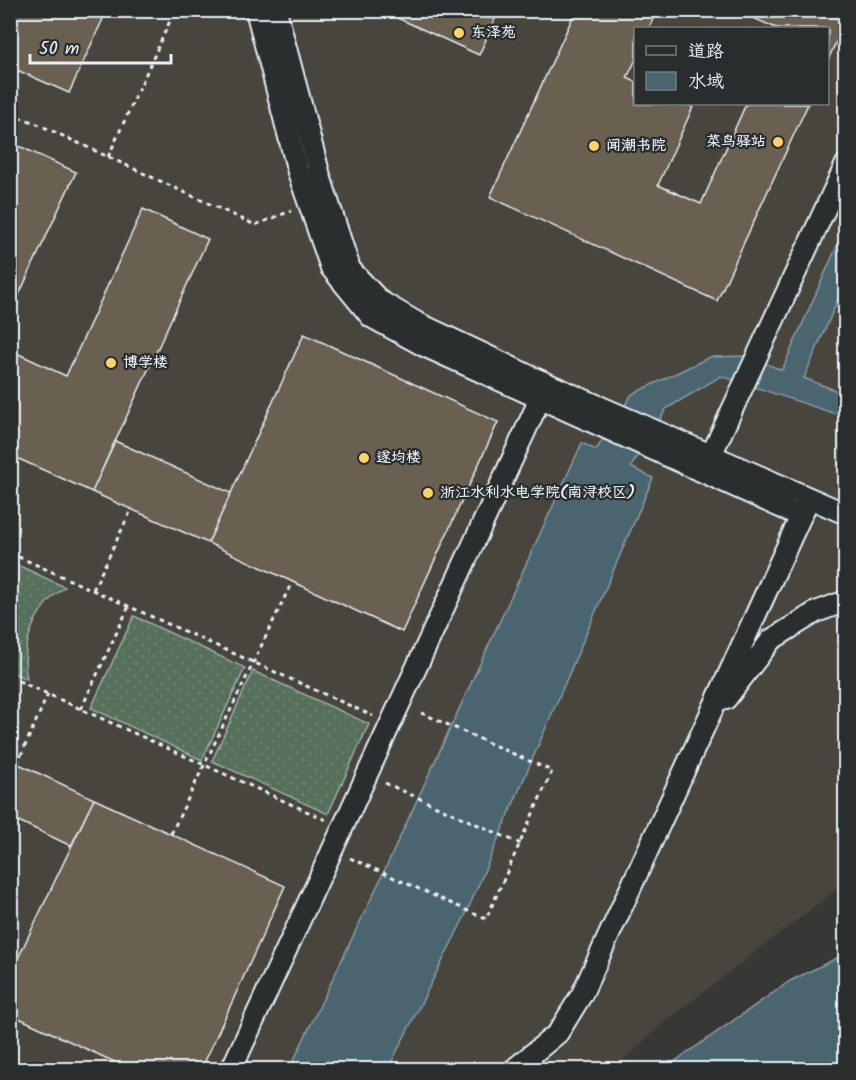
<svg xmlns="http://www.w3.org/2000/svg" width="856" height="1080" font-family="Kalam,'LXGW WenKai TC',sans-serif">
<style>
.built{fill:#46443d;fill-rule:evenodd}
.grass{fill:url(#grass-dots);stroke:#a0b0aa;stroke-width:1.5}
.water{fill:#4b6570;stroke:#8a9da6;stroke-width:1.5}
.building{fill:#696151;stroke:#e8f1f8;stroke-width:1.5}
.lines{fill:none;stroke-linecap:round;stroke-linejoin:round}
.street-casing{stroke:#e8f1f8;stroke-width:24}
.path{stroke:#e8f1f8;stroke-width:3;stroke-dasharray:4.5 4.5;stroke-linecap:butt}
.street{stroke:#2a2d2e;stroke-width:20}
.poi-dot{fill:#ffd166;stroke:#2a2d2e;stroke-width:2}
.labels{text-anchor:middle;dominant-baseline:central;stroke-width:4.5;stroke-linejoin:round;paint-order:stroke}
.poi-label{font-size:15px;font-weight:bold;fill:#e8f1f8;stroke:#2a2d2e;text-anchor:start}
</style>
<defs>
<pattern id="grass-dots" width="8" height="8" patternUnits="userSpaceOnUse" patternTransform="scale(1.5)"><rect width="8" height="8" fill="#576f5c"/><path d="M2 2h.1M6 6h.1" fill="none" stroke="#6f8474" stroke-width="1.8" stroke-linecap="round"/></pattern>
</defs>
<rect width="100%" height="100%" fill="#373735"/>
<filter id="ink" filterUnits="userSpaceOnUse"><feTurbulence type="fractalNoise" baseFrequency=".0167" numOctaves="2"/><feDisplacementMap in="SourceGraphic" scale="12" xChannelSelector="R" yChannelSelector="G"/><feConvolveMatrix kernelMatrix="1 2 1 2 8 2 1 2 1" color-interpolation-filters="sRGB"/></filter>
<g filter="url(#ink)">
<path class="built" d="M10 11H845V883L661 1025 614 1069H11ZM636 28H828V104H636Z"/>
<path class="grass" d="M11 562 65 587C35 607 20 644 27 679L11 672Z
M134 616 245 668 202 760 91 708Z
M253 671 369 724 328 814 212 761Z"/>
<path class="water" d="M845 228V283L804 378 845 394V425L839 415 721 376 666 409 631 467 653 478 466 914 388 1069 289 1070 381 878 582 443 596 450 632 394 710 357 746 356 782 370Z
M845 954V1069H664L790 981Z"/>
<path class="building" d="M10 10H107L69 93 10 67Z
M380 10H499L479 55Z
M576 10H657L649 28H636V59L627 78 636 82V104H684L693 107 658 185 701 204 746 104H808L717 301 490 197Z
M735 10H846V20L828 60V28H776Z
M10 142 76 172 10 314Z
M143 209 208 239 92 492 10 455V350L66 376Z
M304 334 498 422 402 632 208 543Z
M115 441 231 493 208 543 92 492Z
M10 760 94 799 71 846 10 817Z
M94 799 285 886 201 1070H132L10 1014V975Z"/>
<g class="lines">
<g class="street-casing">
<path id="street" d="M256 10 298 172 331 268 371 317 424 346 800 516
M276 10 320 176 350 269 380 301 416 322 532 377 846 514
M707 464 846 164
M726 699 771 640 816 612 846 601
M231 1070 545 388
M513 1070 558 1033 582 994 806 505"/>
</g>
<path class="path" d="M10 115 33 122 255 225 291 211
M108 157 175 10
M10 553 373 716
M93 590 132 508
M10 677 326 820
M81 709 129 606
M17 764 48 694
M385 783 521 844
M171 834 292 582
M350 858 486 919 552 771 417 711"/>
<use href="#street" class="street"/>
</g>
</g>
<g class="poi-dot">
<circle cx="459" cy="33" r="6"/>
<circle cx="778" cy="142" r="6"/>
<circle cx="594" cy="146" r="6"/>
<circle cx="111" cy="363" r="6"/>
<circle cx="364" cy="458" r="6"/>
<circle cx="428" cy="493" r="6"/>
</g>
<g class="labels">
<g class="poi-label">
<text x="471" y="33">东泽苑</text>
<text x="766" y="142" text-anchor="end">菜鸟驿站</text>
<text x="606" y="146">闻潮书院</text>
<text x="123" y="363">博学楼</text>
<text x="376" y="458">遂均楼</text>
<text x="440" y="493">浙江水利水电学院(南浔校区)</text>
</g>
</g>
<rect width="856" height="1080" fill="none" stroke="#2a2d2e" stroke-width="36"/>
<rect x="18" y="18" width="820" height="1044" fill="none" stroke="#e8f1f8" stroke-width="2" filter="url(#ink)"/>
<rect x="634" y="27" width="195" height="78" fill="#2a2d2e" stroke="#767b7f" stroke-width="1.5"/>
<rect x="646" y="46" width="30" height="9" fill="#2a2d2e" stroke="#767b7f" stroke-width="1.5"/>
<text x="688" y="57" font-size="18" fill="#e8f1f8">道路</text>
<rect x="646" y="72" width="30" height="18" fill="#4b6570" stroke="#767b7f" stroke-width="1.5"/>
<text x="688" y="87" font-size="18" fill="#e8f1f8">水域</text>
<path d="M30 54v9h141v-9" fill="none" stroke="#e8f1f8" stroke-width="3"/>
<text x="39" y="54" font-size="18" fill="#e8f1f8" stroke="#2a2d2e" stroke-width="4.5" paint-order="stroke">50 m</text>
</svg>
